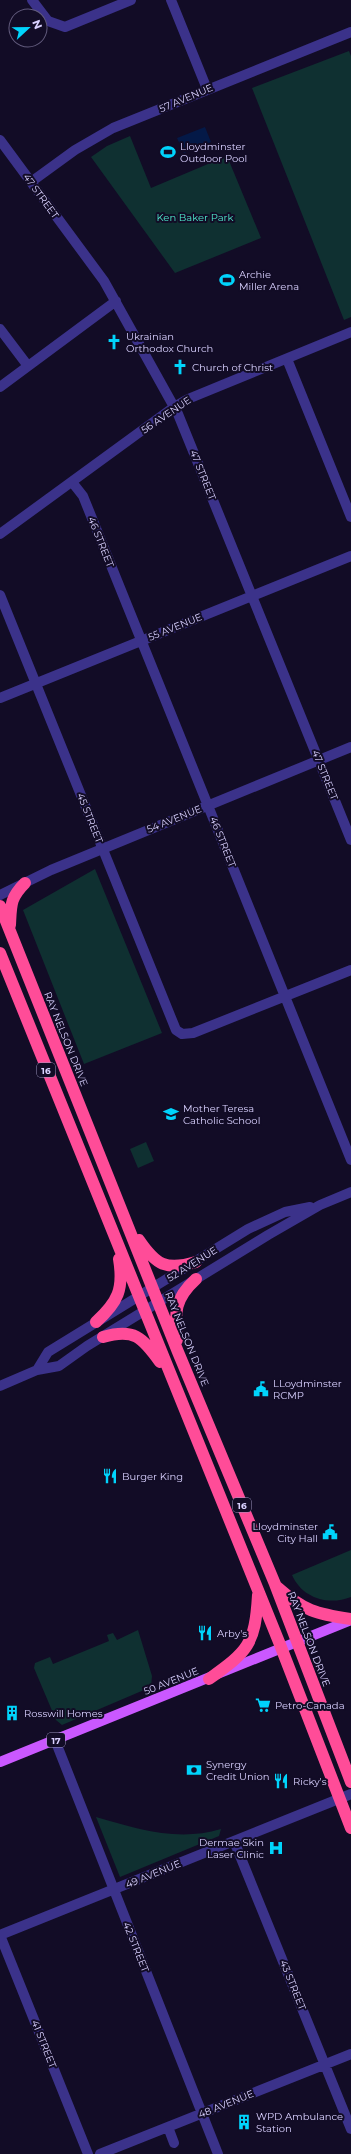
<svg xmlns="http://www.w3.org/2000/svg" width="351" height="2154" font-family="Montserrat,sans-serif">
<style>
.green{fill:#0f3031}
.water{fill:#041947}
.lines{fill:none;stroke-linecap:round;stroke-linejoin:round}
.minor{stroke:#3b328a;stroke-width:10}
.major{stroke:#ca58ff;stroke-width:10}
.highway{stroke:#ff4c98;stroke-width:12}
.labels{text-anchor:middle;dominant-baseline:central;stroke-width:4;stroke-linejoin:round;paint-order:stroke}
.shield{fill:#120c26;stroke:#9d96be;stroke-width:1}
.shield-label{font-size:9px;font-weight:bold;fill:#d9d1ff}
.street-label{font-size:10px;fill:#d9d1ff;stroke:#120c26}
.poi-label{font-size:10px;fill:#d9d1ff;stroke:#120c26;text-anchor:start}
.park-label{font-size:10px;fill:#50ecce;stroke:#120c26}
</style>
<rect width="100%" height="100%" fill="#120c26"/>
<path class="green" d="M349 51 351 56V317L344 320 252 88Z
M130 136 151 188 227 156 261 238 175 273 91 157 107 146Z
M95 869 162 1033 84 1064 23 910Z
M146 1142 154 1161 138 1168 130 1149Z
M351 1550V1597C328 1606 302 1598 292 1575Z
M138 1630 152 1676 151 1687 62 1725 56 1720 34 1668 35 1663 50 1657 53 1664 109 1641 107 1635 113 1633 117 1640Z
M96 1817C138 1829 178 1842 221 1829L219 1836 120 1877Z"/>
<path class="water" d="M205 127 211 142 184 153 177 138Z"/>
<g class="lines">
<path class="minor" d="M32 0 48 21 65 27 131 0
M171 0 207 89
M0 140 104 281 178 414 351 840
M31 182 75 150 113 128 351 32
M0 329 28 366
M287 359 351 517
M0 387 116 301
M72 482 83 496 351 1160
M0 534 174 407 188 399 351 332
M0 595 176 1030 182 1034 193 1033 351 970
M0 698 351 556
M0 895 51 870 351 747
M37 1370 48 1352 248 1229 285 1212 310 1207
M0 1386 37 1370 59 1366 87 1346 268 1235 320 1205 351 1192
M55 1740 218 2154
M234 1841 351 2129
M0 1935 351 1794
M0 1935 88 2154
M168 2127 174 2143
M100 2154 351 2054"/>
<path class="major" d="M0 1762 351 1620"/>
<path class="highway" d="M0 906 178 1352 275 1584 351 1782
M10 925C11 905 10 898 25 883
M0 953 279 1642 351 1828
M139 1240C156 1265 166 1271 196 1262
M96 1322C118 1302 124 1289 119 1259
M103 1337C134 1328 142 1337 160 1362
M177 1340C175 1312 174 1299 196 1279
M277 1587C304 1611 316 1614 351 1619
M209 1679C248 1651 255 1645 258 1595"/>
</g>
<defs>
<g id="stadium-bare" transform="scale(1.2)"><path d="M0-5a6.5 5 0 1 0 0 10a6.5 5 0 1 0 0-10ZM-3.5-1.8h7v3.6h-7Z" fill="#00d4fc" stroke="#120c26" stroke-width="2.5" paint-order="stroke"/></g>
<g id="church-bare" transform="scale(1.2)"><path d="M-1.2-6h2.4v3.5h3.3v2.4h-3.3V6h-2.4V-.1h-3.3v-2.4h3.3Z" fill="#00d4fc" stroke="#120c26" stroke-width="2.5" paint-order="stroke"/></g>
<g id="school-bare" transform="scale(1.2)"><path d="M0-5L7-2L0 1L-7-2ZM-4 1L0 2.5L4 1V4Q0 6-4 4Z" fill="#00d4fc" stroke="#120c26" stroke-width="2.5" paint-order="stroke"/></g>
<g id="civic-bare" transform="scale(1.2)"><path d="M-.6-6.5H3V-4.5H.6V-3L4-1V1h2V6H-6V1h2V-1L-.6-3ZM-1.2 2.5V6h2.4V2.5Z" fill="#00d4fc" stroke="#120c26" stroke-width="2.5" paint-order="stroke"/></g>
<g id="restaurant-bare" transform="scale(1.2)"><path d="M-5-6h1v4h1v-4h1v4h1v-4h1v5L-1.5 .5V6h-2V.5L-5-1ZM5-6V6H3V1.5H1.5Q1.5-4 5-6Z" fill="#00d4fc" stroke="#120c26" stroke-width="2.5" paint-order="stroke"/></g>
<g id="supermarket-bare" transform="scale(1.2)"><path d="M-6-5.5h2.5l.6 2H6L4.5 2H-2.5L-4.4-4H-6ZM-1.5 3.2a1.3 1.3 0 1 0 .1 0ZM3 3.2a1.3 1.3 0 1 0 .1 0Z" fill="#00d4fc" stroke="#120c26" stroke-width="2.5" paint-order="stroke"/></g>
<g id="building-bare" transform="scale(1.2)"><path d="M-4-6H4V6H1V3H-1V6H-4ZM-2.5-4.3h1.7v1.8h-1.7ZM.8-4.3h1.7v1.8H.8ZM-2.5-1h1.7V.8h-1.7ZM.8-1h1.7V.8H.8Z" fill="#00d4fc" stroke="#120c26" stroke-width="2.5" paint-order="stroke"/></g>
<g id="bank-bare" transform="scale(1.2)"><path d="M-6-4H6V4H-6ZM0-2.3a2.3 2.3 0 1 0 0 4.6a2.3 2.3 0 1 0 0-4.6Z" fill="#00d4fc" stroke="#120c26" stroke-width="2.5" paint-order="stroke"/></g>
<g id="hospital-bare" transform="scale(1.2)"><path d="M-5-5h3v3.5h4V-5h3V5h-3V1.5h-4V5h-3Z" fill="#00d4fc" stroke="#120c26" stroke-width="2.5" paint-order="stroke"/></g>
</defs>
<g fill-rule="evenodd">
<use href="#stadium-bare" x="168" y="152"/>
<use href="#stadium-bare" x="227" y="280"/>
<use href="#church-bare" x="114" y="342"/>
<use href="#church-bare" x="180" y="367"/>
<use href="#school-bare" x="171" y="1114"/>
<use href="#civic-bare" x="261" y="1389"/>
<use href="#restaurant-bare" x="110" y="1476"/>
<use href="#civic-bare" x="330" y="1532"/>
<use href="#restaurant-bare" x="205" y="1633"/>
<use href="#supermarket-bare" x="263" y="1705"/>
<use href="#building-bare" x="12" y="1713"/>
<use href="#bank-bare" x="194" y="1770"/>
<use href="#restaurant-bare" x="281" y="1781"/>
<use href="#hospital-bare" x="276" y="1848"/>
<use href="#building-bare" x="244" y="2122"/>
</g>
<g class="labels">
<g class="shield">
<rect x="37" y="1063" width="18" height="14" rx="3"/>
<rect x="233" y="1498" width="18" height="14" rx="3"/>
<rect x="47" y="1733" width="18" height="14" rx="3"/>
</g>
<g class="shield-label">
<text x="46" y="1070">16</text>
<text x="242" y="1505">16</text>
<text x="56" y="1740">17</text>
</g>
<g class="street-label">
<text transform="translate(186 98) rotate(-23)">57 AVENUE</text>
<text transform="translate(41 196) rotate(54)">47 STREET</text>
<text transform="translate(166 415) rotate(-34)">56 AVENUE</text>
<text transform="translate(203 475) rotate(68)">47 STREET</text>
<text transform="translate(101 542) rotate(68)">46 STREET</text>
<text transform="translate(175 627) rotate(-22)">55 AVENUE</text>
<text transform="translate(325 775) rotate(68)">47 STREET</text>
<text transform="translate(90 818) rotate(68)">45 STREET</text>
<text transform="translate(174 819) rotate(-22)">54 AVENUE</text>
<text transform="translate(223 842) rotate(68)">46 STREET</text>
<text transform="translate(66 1039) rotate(68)">RAY NELSON DRIVE</text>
<text transform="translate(192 1264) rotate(-32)">52 AVENUE</text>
<text transform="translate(187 1339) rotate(68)">RAY NELSON DRIVE</text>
<text transform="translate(309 1639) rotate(69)">RAY NELSON DRIVE</text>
<text transform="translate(171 1681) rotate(-22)">50 AVENUE</text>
<text transform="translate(153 1874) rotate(-22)">49 AVENUE</text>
<text transform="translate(136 1947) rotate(68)">42 STREET</text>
<text transform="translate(293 1985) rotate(68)">43 STREET</text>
<text transform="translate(44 2044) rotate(68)">41 STREET</text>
<text transform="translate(226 2104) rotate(-22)">48 AVENUE</text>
</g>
<g class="poi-label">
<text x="180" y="146">Lloydminster<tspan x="180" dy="12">Outdoor Pool</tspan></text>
<text x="239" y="274">Archie<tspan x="239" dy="12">Miller Arena</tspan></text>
<text x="126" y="336">Ukrainian<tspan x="126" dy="12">Orthodox Church</tspan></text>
<text x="192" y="367">Church of Christ</text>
<text x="183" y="1108">Mother Teresa<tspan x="183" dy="12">Catholic School</tspan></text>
<text x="273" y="1383">LLoydminster<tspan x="273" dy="12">RCMP</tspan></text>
<text x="122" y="1476">Burger King</text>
<text x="318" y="1526" text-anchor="end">Lloydminster<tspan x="318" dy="12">City Hall</tspan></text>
<text x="217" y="1633">Arby's</text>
<text x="275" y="1705">Petro-Canada</text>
<text x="24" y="1713">Rosswill Homes</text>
<text x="206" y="1764">Synergy<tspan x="206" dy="12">Credit Union</tspan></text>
<text x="293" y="1781">Ricky's</text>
<text x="264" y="1842" text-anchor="end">Dermae Skin<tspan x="264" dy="12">Laser Clinic</tspan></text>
<text x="256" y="2116">WPD Ambulance<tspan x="256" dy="12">Station</tspan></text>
</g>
<g class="park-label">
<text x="195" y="217">Ken Baker Park</text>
</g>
</g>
<g transform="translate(28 28) rotate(68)"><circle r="19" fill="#120c26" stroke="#625b7d"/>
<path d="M0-3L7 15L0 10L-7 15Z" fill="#00d4fc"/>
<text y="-6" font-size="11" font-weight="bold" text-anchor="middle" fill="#d9d1ff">N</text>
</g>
</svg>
